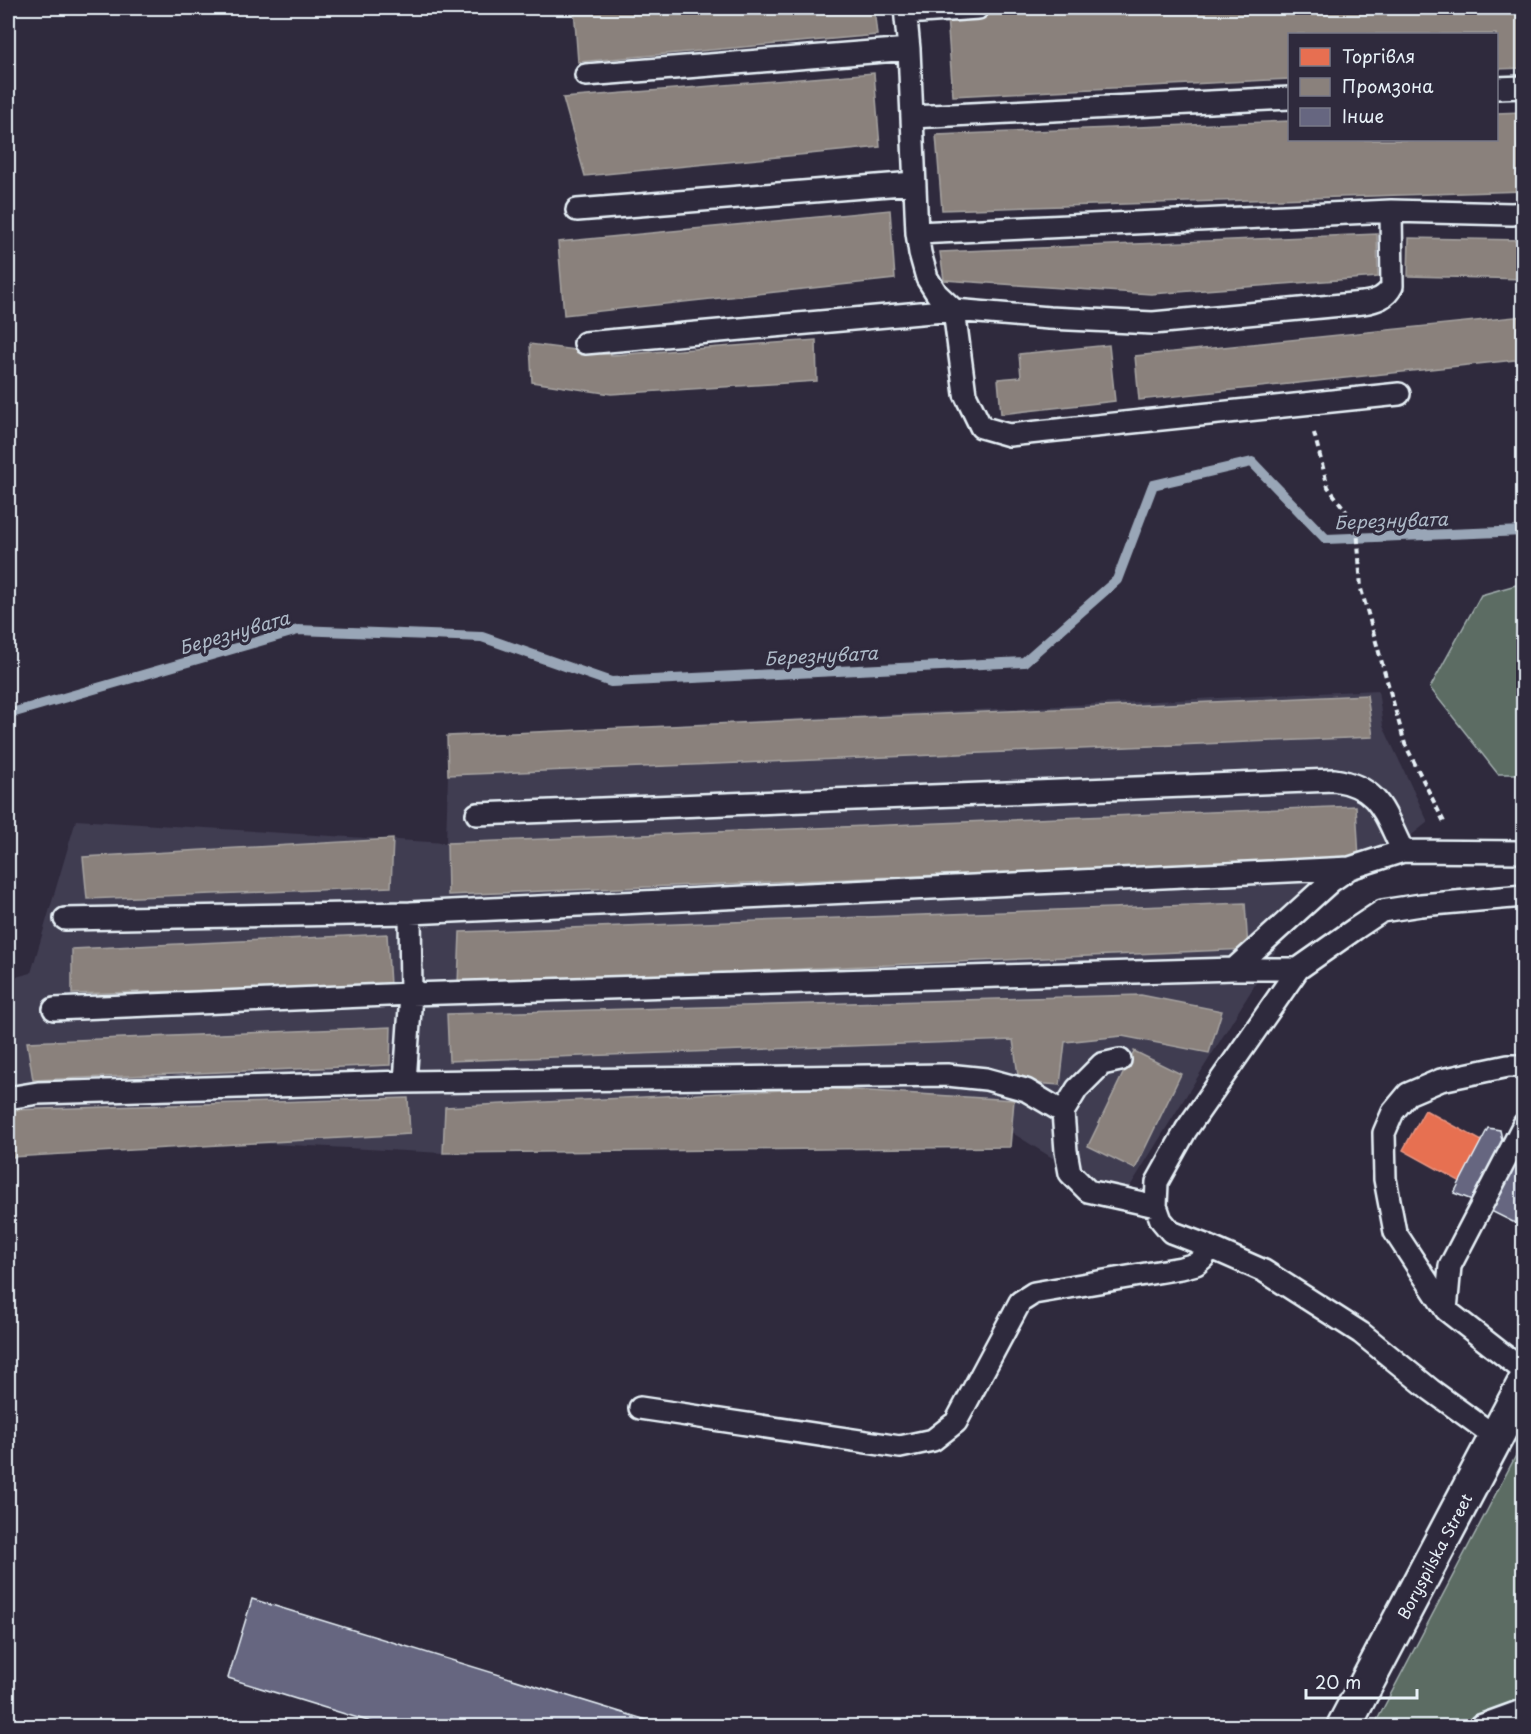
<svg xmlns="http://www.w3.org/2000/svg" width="1531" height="1734" font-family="'Playpen Sans',sans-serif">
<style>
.built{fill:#403c51}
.green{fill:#5b6c64;stroke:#a2aeae;stroke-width:1.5}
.shops{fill:#e76f51;stroke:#e79683;stroke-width:1.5}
.industry{fill:#8a817c;stroke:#a6a3a1;stroke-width:1.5}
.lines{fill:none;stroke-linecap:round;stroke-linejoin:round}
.stream{stroke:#99a6b7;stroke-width:10}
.building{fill:#666680;stroke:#e8f1f8;stroke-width:1.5}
.lane-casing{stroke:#e8f1f8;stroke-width:26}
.secondary-casing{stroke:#e8f1f8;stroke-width:38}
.path{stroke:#e8f1f8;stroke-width:4;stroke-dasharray:6 4.5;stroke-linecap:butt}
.lane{stroke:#2f2a3d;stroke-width:21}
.secondary{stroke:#2f2a3d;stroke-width:33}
.labels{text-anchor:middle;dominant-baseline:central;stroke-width:6;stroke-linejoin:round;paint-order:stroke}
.street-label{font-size:16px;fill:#e8f1f8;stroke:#2f2a3d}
.water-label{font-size:18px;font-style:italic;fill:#adb9c7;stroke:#2f2a3d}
</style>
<rect width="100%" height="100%" fill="#2f2a3d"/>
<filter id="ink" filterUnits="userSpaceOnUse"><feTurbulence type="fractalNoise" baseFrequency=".0167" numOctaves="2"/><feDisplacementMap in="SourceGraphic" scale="12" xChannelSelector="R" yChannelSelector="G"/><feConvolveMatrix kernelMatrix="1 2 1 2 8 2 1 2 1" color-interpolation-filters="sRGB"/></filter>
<g filter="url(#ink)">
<path class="built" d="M1378 690 1383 726 1428 822 1285 936 1121 1201 963 1102 443 1153 8 1130V979L31 973 76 820 446 843 448 775 447 736Z"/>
<path class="green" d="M1523 583V774H1498L1430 688 1481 595Z
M1523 1442V1726H1374Z"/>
<path class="shops" d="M1425 1110 1482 1141 1461 1182 1403 1150Z"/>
<path class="industry" d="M574 8H874L877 35 578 62Z
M1149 8H1524V68L1496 69V34H1290V79L953 96 947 17Z
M874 73 880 147 585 176 563 98Z
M1524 112V191L942 210 936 135 1290 121V140H1496V113Z
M890 210 895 279 564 315 558 242Z
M1377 234 1378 277 1151 294 944 280 940 252Z
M1409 238 1524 240V279L1408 276Z
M1524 316V359L1139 400 1135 356Z
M816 340 817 381 611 394 532 382 530 344 613 355Z
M1109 345 1115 401 1001 414 998 379 1021 377 1019 354Z
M1367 695 1373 737 448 775 447 736Z
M1356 806 1359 858 448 895 447 843Z
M393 839 391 887 87 899 83 857Z
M1245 903 1248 949 458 984 460 932Z
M387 934 390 985 72 994V949Z
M1141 995 1222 1011 1209 1053 1122 1036 1065 1042 1060 1085 1019 1082 1013 1040 449 1061 447 1014Z
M391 1027 390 1065 33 1080 27 1042Z
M1134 1051 1181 1074 1135 1169 1088 1146Z
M822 1088 1014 1100 1010 1147 443 1153 445 1107Z
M408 1098 410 1134 12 1157 10 1110Z"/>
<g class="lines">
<path class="stream" d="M8 714 298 630 482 637 611 682 1024 662 1117 580 1153 485 1252 462 1326 539 1524 531"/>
</g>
<path class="building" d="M1488 1128 1500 1130 1503 1144 1484 1195 1472 1200 1454 1193Z
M1514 1145 1524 1150 1523 1227 1483 1207Z
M252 1599 666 1726H384L228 1678Z"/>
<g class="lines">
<g class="lane-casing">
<path id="lane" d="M905 8 909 49 917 233 920 253 927 278 937 294 954 310 965 394 981 427 1009 435 1399 394
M906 13 978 8
M586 75 909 49
M1496 88 1524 87
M912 117 1290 98
M577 210 914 183
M917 233 1391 211 1512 214 1524 213
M585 343 954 310 1049 318 1153 323 1363 303C1376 301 1386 298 1392 286L1391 211
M477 814 1334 780C1381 787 1384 814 1403 851
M65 919 410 913 1350 868
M1234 969 1331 881 1350 868 1403 851 1524 852
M54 1009 411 994 1234 969H1298
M1524 1066H1508L1441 1080 1408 1094 1393 1112 1384 1133 1385 1179 1395 1232 1446 1310 1524 1371
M405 1082 411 994 410 913
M8 1098 38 1093 405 1082 947 1075 986 1079 1026 1090 1063 1112 1077 1089 1102 1064 1120 1060
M1063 1112 1066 1151 1070 1173 1088 1191 1156 1206
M1446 1310 1450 1266 1524 1124
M640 1408 900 1447 933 1440 956 1422 1020 1302 1034 1293 1181 1268 1196 1264 1204 1257 1205 1245
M1497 1438 1431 1390 1361 1333 1264 1271 1205 1245 1171 1232 1161 1220 1156 1206 1157 1182 1186 1130 1298 969 1355 929 1382 911 1421 905 1524 896
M1480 1726 1524 1710"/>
</g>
<g class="secondary-casing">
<path id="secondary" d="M1344 1726 1524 1384"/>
</g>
<path class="path" d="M1314 433 1328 487 1357 526 1361 589 1405 744 1444 822"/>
<use href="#lane" class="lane"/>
<use href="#secondary" class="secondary"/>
</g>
</g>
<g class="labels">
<g class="street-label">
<text transform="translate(1434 1556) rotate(-62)">Boryspilska Street</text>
</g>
<g class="water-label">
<text transform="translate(1391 520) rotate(-2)">Березнувата</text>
<text transform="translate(234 632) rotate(-16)">Березнувата</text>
<text transform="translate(821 655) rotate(-3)">Березнувата</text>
</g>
</g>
<rect width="1531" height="1734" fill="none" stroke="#2f2a3d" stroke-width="30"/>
<rect x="15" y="15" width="1501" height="1704" fill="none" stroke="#e8f1f8" stroke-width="2" filter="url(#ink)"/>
<rect x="1288" y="33" width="210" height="108" fill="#2f2a3d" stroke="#797a88" stroke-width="1.5"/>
<rect x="1300" y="48" width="30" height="18" fill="#e76f51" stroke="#797a88" stroke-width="1.5"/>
<text x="1342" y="63" font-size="18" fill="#e8f1f8">Торгівля</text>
<rect x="1300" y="78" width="30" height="18" fill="#8a817c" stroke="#797a88" stroke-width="1.5"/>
<text x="1342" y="93" font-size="18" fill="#e8f1f8">Промзона</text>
<rect x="1300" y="108" width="30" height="18" fill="#666680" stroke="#797a88" stroke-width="1.5"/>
<text x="1342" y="123" font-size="18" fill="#e8f1f8">Інше</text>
<path d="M1306 1689v9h111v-9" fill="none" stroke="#e8f1f8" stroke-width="3"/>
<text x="1315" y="1689" font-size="18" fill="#e8f1f8" stroke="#2f2a3d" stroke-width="4.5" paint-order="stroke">20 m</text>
</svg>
